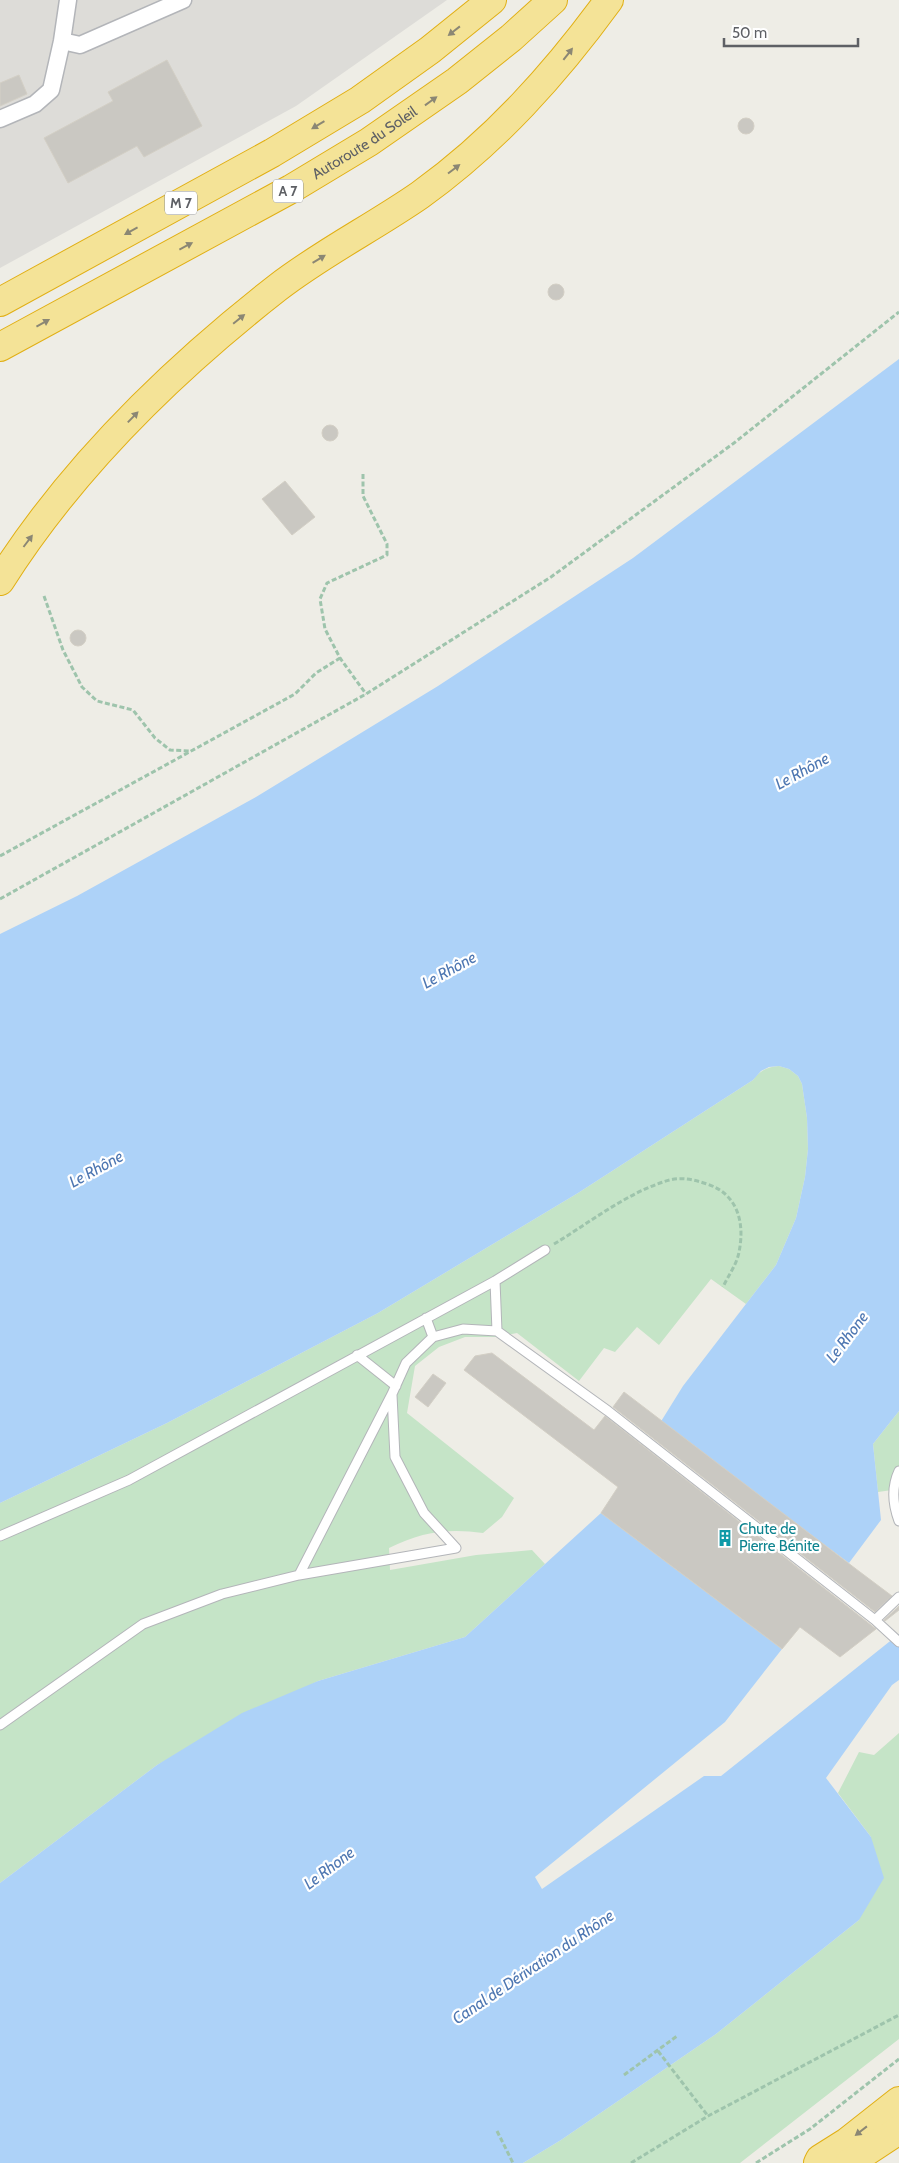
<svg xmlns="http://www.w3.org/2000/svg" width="899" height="2163" font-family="Cabin,sans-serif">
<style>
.industrial{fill:#dddcd8}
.green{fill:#c5e4c7}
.water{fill:#add2f8}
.building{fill:#cac8c2;stroke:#d3cfc5}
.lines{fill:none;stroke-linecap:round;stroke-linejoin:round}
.lane-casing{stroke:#b3b5b9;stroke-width:11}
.street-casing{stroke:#b3b5b9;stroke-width:19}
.highway-casing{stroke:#e1af14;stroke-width:30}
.path{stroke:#9ec4ac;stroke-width:3;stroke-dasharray:5 2.5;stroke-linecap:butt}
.lane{stroke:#fff;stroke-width:9}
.street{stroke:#fff;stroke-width:16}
.highway{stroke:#f4e397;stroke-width:28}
.oneway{fill:#8b8774}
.labels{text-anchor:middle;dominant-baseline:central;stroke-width:4.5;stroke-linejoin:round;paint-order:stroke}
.shield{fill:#fff;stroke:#8e9093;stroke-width:1}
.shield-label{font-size:14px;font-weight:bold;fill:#5e6065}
.street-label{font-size:15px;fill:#5e6065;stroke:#fff}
.culture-label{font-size:15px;fill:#0d838f;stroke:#fff;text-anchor:start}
.water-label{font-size:16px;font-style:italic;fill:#4e77b2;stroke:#fff}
</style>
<rect width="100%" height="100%" fill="#eeede6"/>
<path class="industrial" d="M0 0H447L296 106 0 268Z"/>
<path class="green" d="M779 1066 789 1069 798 1076 802 1084 807 1118 808 1149 805 1177 796 1218 776 1265 746 1304 711 1279 659 1345 637 1327 615 1352 604 1348 579 1381 517 1333 495 1337H465L439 1347 415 1366 407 1413 514 1498 502 1517 483 1533C448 1528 421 1532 389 1548L390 1570 476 1555 532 1550 545 1564 465 1637 318 1681 157 1765 0 1883V1503L167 1423 378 1313 578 1193 753 1080C760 1070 768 1067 779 1066Z
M899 1411V1489L878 1492 873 1444Z
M899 1733V2039L740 2163H523L561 2140 716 2034 859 1920 871 1837 838 1793 859 1752 874 1755Z"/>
<path class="water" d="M899 359V1411L873 1444 881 1520 849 1563 660 1423 683 1386 776 1265 796 1218 805 1177 808 1149 807 1118 802 1084 798 1076 789 1069 779 1066 769 1067 761 1071 753 1080 578 1193 378 1313 167 1423 0 1503V934L77 896 256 797 438 686 633 558Z
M601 1513 782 1649 725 1722 535 1877 542 1889 704 1776H721L899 1634V1680L892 1685 826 1778 871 1837 884 1878 859 1920 716 2034 561 2140 523 2163H0V1883L157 1765 242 1713 318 1681 465 1637Z"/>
<path class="building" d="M167 60 202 126 144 157 137 146 68 183 44 138 113 101 108 92Z
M19 75 27 94 0 106V83Z
M738 126a8 8 0 1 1 16 0a8 8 0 1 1-16 0Z
M548 292a8 8 0 1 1 16 0a8 8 0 1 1-16 0Z
M322 433a8 8 0 1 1 16 0a8 8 0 1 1-16 0Z
M285 481 315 517 292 535 262 499Z
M70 638a8 8 0 1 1 16 0a8 8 0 1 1-16 0Z
M492 1353 594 1430 605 1416 876 1629 840 1657 800 1627 782 1649 601 1513 618 1487 464 1370 475 1356Z
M433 1374 446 1383 428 1407 415 1397Z
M624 1392 860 1572 892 1596 875 1612 613 1407Z
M899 1606V1610L885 1621 884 1620Z"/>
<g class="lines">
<g class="lane-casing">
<path id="lane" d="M495 1281 497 1331
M426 1318 433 1337
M357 1355 396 1386
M392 1395 395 1457 424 1513 456 1548
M899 1471C891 1488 893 1505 899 1521
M0 1536 129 1480 495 1281 545 1250
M299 1575 392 1394 406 1363 433 1337 463 1329 497 1331 608 1411 875 1620 899 1642
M875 1620 899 1597
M0 1725 143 1624 222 1594 299 1575 456 1548"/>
</g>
<g class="street-casing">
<path id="street" d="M62 41 80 45 183 0
M0 119 35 104 51 90 62 41 68 0"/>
</g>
<g class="highway-casing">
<g id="highway">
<path d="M0 302 272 153 360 100 430 50 492 0"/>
<path id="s1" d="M0 347 291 189 369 142 457 81 511 38 553 0"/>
<path d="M0 581C72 467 172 370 277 288 322 253 374 227 420 195 495 141 555 74 609 0"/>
<path d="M818 2163 820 2159 847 2142 899 2101"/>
<path d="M849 2163 899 2130"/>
</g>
</g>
<path class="path" d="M363 474V496L387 544V555L327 583 320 599 325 629 340 658 366 694
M44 596 63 650 82 687 97 701 133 710 155 738 170 750 190 751
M0 856 295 694 316 673 340 658
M0 899 366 694 551 577 734 443 899 312
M554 1244C589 1223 624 1195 663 1182 679 1176 692 1179 707 1184 738 1194 745 1223 739 1252 737 1264 728 1276 723 1287
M658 2051 708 2116
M624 2075 677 2036
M497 2131 513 2163
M631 2163 708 2116 899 2015
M756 2163 810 2129 899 2059"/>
<use href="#lane" class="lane"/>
<use href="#street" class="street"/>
<use href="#highway" class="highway"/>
</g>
<defs><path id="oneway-solid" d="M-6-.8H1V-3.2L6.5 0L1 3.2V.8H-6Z" transform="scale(1.25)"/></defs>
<g class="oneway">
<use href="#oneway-solid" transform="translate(454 31) rotate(142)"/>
<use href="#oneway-solid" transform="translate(568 54) rotate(-52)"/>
<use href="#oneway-solid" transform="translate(431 101) rotate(-36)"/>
<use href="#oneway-solid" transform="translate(318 125) rotate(149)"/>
<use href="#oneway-solid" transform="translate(454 169) rotate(-37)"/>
<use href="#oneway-solid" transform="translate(131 231) rotate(151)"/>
<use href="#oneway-solid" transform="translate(186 246) rotate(-28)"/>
<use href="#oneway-solid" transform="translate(319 259) rotate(-31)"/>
<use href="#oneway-solid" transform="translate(239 319) rotate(-39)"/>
<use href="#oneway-solid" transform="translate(43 323) rotate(-29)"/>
<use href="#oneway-solid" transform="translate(133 417) rotate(-46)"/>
<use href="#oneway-solid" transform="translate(28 541) rotate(-53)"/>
<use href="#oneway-solid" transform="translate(861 2131) rotate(142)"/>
</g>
<defs>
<g id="building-bare" transform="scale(1.35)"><path d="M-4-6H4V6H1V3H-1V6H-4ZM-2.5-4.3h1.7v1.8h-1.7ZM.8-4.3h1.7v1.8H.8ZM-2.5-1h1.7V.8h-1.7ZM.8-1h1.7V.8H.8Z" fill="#0f9aa8" stroke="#fff" stroke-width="2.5" paint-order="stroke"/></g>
</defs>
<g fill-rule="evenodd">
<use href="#building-bare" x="725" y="1538"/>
</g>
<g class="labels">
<g class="shield">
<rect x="273" y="179.5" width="30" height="23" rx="4"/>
<rect x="165" y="191.5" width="32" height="23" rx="4"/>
</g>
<g class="shield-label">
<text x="288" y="191">A 7</text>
<text x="181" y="203">M 7</text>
</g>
<g class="street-label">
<text stroke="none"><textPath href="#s1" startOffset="418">Autoroute du Soleil</textPath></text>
</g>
<g class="culture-label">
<text x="739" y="1529">Chute de<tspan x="739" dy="17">Pierre Bénite</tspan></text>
</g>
<g class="water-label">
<text transform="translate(802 771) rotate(-29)">Le Rhône</text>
<text transform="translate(449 970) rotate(-29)">Le Rhône</text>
<text transform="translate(96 1169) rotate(-29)">Le Rhône</text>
<text transform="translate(847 1337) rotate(-53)">Le Rhone</text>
<text transform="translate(329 1868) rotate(-37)">Le Rhone</text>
<text transform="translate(533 1967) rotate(-34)">Canal de Dérivation du Rhône</text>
</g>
</g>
<path d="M724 38v8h134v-8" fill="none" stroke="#5e6065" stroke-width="2.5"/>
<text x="732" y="38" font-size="15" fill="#5e6065" stroke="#ffffff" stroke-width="4" paint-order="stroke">50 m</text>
</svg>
